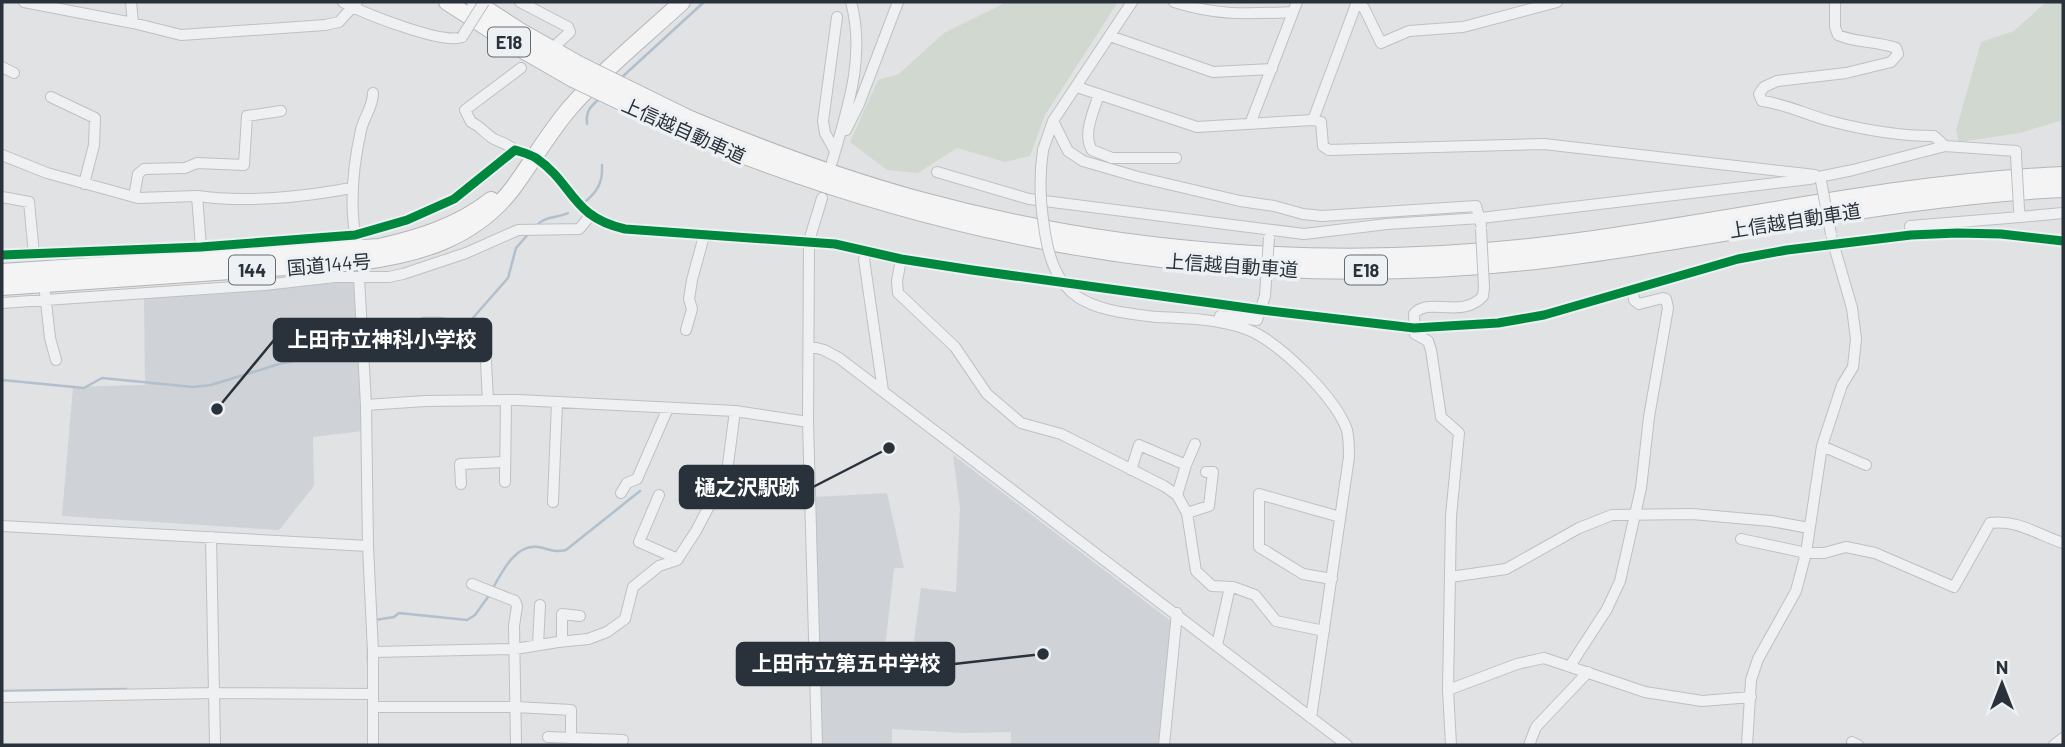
<svg xmlns="http://www.w3.org/2000/svg" width="2065" height="747" font-family="Barlow,'Noto Sans JP',sans-serif">
<style>
.built{fill:#cfd2d7}
.green{fill:#d1d8d0}
.lines{fill:none;stroke-linecap:round;stroke-linejoin:round}
.stream{stroke:#b1c0cc;stroke-width:2.5}
.minor-casing{stroke:#bec0c2;stroke-width:12}
.highway-casing{stroke:#b3b5b9;stroke-width:18}
.minor{stroke:#eff0f1;stroke-width:10}
.highway{stroke:#f4f4f5;stroke-width:16}
.minor-bridge-casing{stroke:#bec0c2;stroke-width:12;stroke-linecap:butt}
.highway-bridge-casing{stroke:#b3b5b9;stroke-width:18;stroke-linecap:butt}
.minor-bridge{stroke:#eff0f1;stroke-width:10}
.highway-bridge{stroke:#f4f4f5;stroke-width:16}
.cycleway-casing{stroke:#edf1f4;stroke-width:13}
.cycleway{stroke:#00873e;stroke-width:9}
.labels{text-anchor:middle;dominant-baseline:central;stroke-width:7;stroke-linejoin:round;paint-order:stroke}
.shield{fill:#edf1f4;stroke:#646b72;stroke-width:2}
.shield-label{font-size:18px;font-weight:bold;fill:#29313b}
.street-label{font-size:19px;fill:#29313b;stroke:#edf1f4}
.leader{fill:none;stroke:#29313b;stroke-width:2.5}
.callout-dot{fill:#29313b;stroke:#edf1f4;stroke-width:2.5}
.callout{fill:#29313b;stroke:#29313b;stroke-width:2.5}
.callout-label{font-size:21px;text-anchor:middle;font-weight:bold;fill:#fff}
</style>
<rect width="100%" height="100%" fill="#e0e2e4"/>
<path class="built" d="M356 281 363 431 313 437 314 486 279 530 62 516 73 387 145 385 144 298 221 294Z
M953 455 1171 621 1159 745H1011V732L964 733 892 729V745H822L815 497 887 493 904 568H894L885 648H913L921 588 956 592 960 509Z"/>
<path class="green" d="M1007 2H1118L1045 115 1030 156 1005 162 957 148 918 173 887 170 850 142 878 80 899 74 944 33Z
M2046 2H2063V120L2020 133 1959 142 1956 130 1981 42 2014 31Z"/>
<g class="lines">
<path class="stream" d="M621 78 704 2
M587 124C586 111 589 108 599 99
M586 201C598 191 603 181 602 165
M537 225C545 216 558 218 568 213
M367 348 423 318H440L467 322 472 319 508 278 516 248 530 232
M2 380 84 388 102 378 193 387 211 385 279 364 360 349
M493 588C502 572 516 543 538 547 550 549 554 553 566 550L640 491
M375 620 394 617 399 613 467 620 475 615 490 594
M368 647V661
M2 691 126 689"/>
<g class="minor-casing">
<path id="minor" d="M24 2 133 23 181 35 325 25 339 22 357 2
M131 2 133 23
M343 2C363 13 443 45 462 37
M520 2 568 27 570 32 558 43
M1174 2C1218 16 1248 14 1293 12
M1835 2V27L1838 35C1856 43 1877 41 1896 48L1898 54 1891 62 1846 73 1777 81 1764 87 1759 94 1762 101C1786 104 1807 115 1830 121 1864 130 1899 136 1934 136L1945 146
M1357 3 1364 8 1381 43 1409 31 1463 27 1557 2
M1110 36 1213 72 1272 69
M2 67 14 73
M1077 87 1197 127 1313 120 1357 2
M1099 94C1094 111 1082 134 1092 150L1112 158H1176
M51 97 95 118 94 145 84 184
M1313 120 1321 122 1323 146 1329 150 1544 144 1815 175
M1053 121 1068 151 1083 161 1138 177 1240 201 1274 206 1303 214 1322 216 1476 206 1481 224
M1250 124 1297 2
M846 130 859 104 898 2
M515 150C508 144 502 143 494 139 485 134 482 127 471 122L465 110 521 68
M1043 150 1053 121 1132 2
M835 151 825 133 823 121 837 17
M2 155 47 173 138 198 197 196 201 247
M832 162C847 110 866 57 851 2
M937 172 1029 199 1304 234 1387 224 1481 218 1809 179 1853 170 1945 146 2016 151V156
M197 196C244 203 305 197 351 188
M2 197 29 202 34 254
M134 197 138 174 144 169 185 168 197 163 244 165 247 116 281 111
M2020 217 2063 213
M1911 235 1910 226 2020 217 2019 209
M356 240C349 203 353 166 361 130 364 117 373 107 373 93
M2 255 201 247 355 235 407 220 454 199 515 150C521 152 530 154 536 158 574 184 571 217 625 229L835 244 901 259 972 270 1262 310 1414 328 1498 323 1544 315 1738 259 1787 250 1911 235 1957 233 2001 234 2063 241
M864 259 883 391
M901 259 897 281 898 293 955 347 987 394 1021 423 1061 434 1164 486 1177 495 1187 513 1196 571 1212 586 1233 587 1255 595 1276 621 1324 631
M359 278 366 405 368 546 373 652V745
M45 293 50 338 56 360
M2 303 264 285 335 277H389L403 274 466 253 518 230 579 229 590 216
M1220 316 1257 320 1265 296
M1156 317C1186 318 1217 319 1246 329 1278 340 1336 398 1347 430 1349 439 1349 448 1349 457L1311 718
M484 324 488 400
M686 330 692 309 689 299 692 280 704 236
M809 346 824 350 839 358 1347 745
M366 405 425 401 518 400 735 411 808 422
M1822 446 1866 465
M1131 470 1139 445 1186 465
M505 482 506 400
M461 484 460 464 505 462
M621 493 627 483 637 479 668 408
M659 495 639 542 678 559
M1177 495 1186 465 1195 444
M553 502 557 402
M1187 513 1209 506 1213 472H1206
M2 526 368 546
M211 537 215 745
M1741 539 1806 553H1824L1846 547 1875 553 1954 587 1990 523C2017 519 2038 535 2063 543
M1450 577 1506 569 1579 528 1612 515 1692 514 1771 521 1809 528
M1332 579 1303 574 1259 547V494L1340 517
M472 584 515 601 517 606 514 626 516 745
M562 641V614L580 616
M538 645 540 605
M1217 645 1230 587
M373 652 515 649 558 642 588 639 607 632 625 619 633 587 659 566 677 560 696 531 727 472 735 411
M1570 666 1607 609 1620 581 1641 488 1649 417 1668 308 1666 299 1663 298 1639 304 1634 300 1633 290
M1448 690 1517 664 1544 658 1645 692 1702 701 1751 697
M2 697 214 693 373 694
M373 707H516L571 710V738
M548 737 623 740
M1852 742 1858 745
M817 745 808 422 809 241 822 198
M1164 745 1177 613
M1451 745 1448 690 1451 516 1459 433 1441 417 1431 350 1428 341 1415 334 1414 314C1428 296 1462 320 1483 296L1484 287
M1529 745 1536 727 1588 672
M1747 745 1751 680 1758 659 1796 591 1806 553 1822 446 1842 385 1853 367 1856 339 1852 308 1832 239
M2054 745 2063 738"/>
</g>
<g class="highway-casing">
<path id="highway" d="M447 2 514 45 573 79
M475 2 520 31 580 65
M688 118C764 150 840 178 920 200 1125 256 1344 270 1555 244 1725 223 1892 182 2063 175
M682 131C962 248 1250 295 1552 259 1723 238 1891 197 2063 189
M2 272 379 247C419 238 458 226 491 200
M2 287 358 262C418 255 475 238 513 188 532 162 548 134 569 109 603 70 644 37 682 2"/>
</g>
<use href="#minor" class="minor"/>
<use href="#highway" class="highway"/>
<g class="minor-bridge-casing">
<path id="minor-bridge" d="M462 37 484 2
M1043 150C1039 176 1040 201 1044 226 1054 302 1087 309 1156 317
M2016 156 2019 209
M1821 181 1831 234
M1481 229 1484 287
M1265 296 1269 238"/>
</g>
<g class="highway-bridge-casing">
<path id="highway-bridge" d="M580 65 688 118
M573 79 682 131"/>
</g>
<use href="#minor-bridge" class="minor-bridge"/>
<use href="#highway-bridge" class="highway-bridge"/>
<g class="cycleway-casing">
<path id="cycleway" d="M2 255 201 247 355 235 407 220 454 199 515 150C521 152 530 154 536 158 574 184 571 217 625 229L835 244 901 259 972 270 1262 310 1414 328 1498 323 1544 315 1738 259 1787 250 1911 235 1957 233 2001 234 2063 241"/>
</g>
<use href="#cycleway" class="cycleway"/>
</g>
<g class="labels">
<g class="shield">
<rect x="488" y="27.5" width="42" height="29" rx="5"/>
<rect x="229" y="255.5" width="46" height="29" rx="5"/>
<rect x="1345" y="255.5" width="42" height="29" rx="5"/>
</g>
<g class="shield-label">
<text x="509" y="42">E18</text>
<text x="252" y="270">144</text>
<text x="1366" y="270">E18</text>
</g>
<g class="street-label">
<text transform="translate(684 130) rotate(24)">上信越自動車道</text>
<text transform="translate(1795 220) rotate(-9)">上信越自動車道</text>
<text transform="translate(329 264) rotate(-5)">国道144号</text>
<text transform="translate(1232 265) rotate(4)">上信越自動車道</text>
</g>
</g>
<path class="leader" d="M217 409L274 340M889 448L813 487M1043 654L954 664"/>
<g class="callout-dot">
<circle cx="217" cy="409" r="7"/>
<circle cx="889" cy="448" r="7"/>
<circle cx="1043" cy="654" r="7"/>
</g>
<g class="callout">
<rect x="274" y="319" width="217" height="42" rx="7"/>
<rect x="680" y="466" width="133" height="42" rx="7"/>
<rect x="737" y="643" width="217" height="42" rx="7"/>
</g>
<g class="callout-label">
<text x="382" y="347">上田市立神科小学校</text>
<text x="747" y="495">樋之沢駅跡</text>
<text x="846" y="671">上田市立第五中学校</text>
</g>
<rect width="2065" height="747" fill="none" stroke="#29313b" stroke-width="7"/>
<g transform="translate(2002 684)" stroke="#edf1f4" stroke-width="5" paint-order="stroke">
<path d="M0-5L12 26L0 18L-12 26Z" fill="#29313b"/>
<text y="-10" font-size="19" font-weight="bold" text-anchor="middle" fill="#29313b">N</text>
</g>
</svg>
